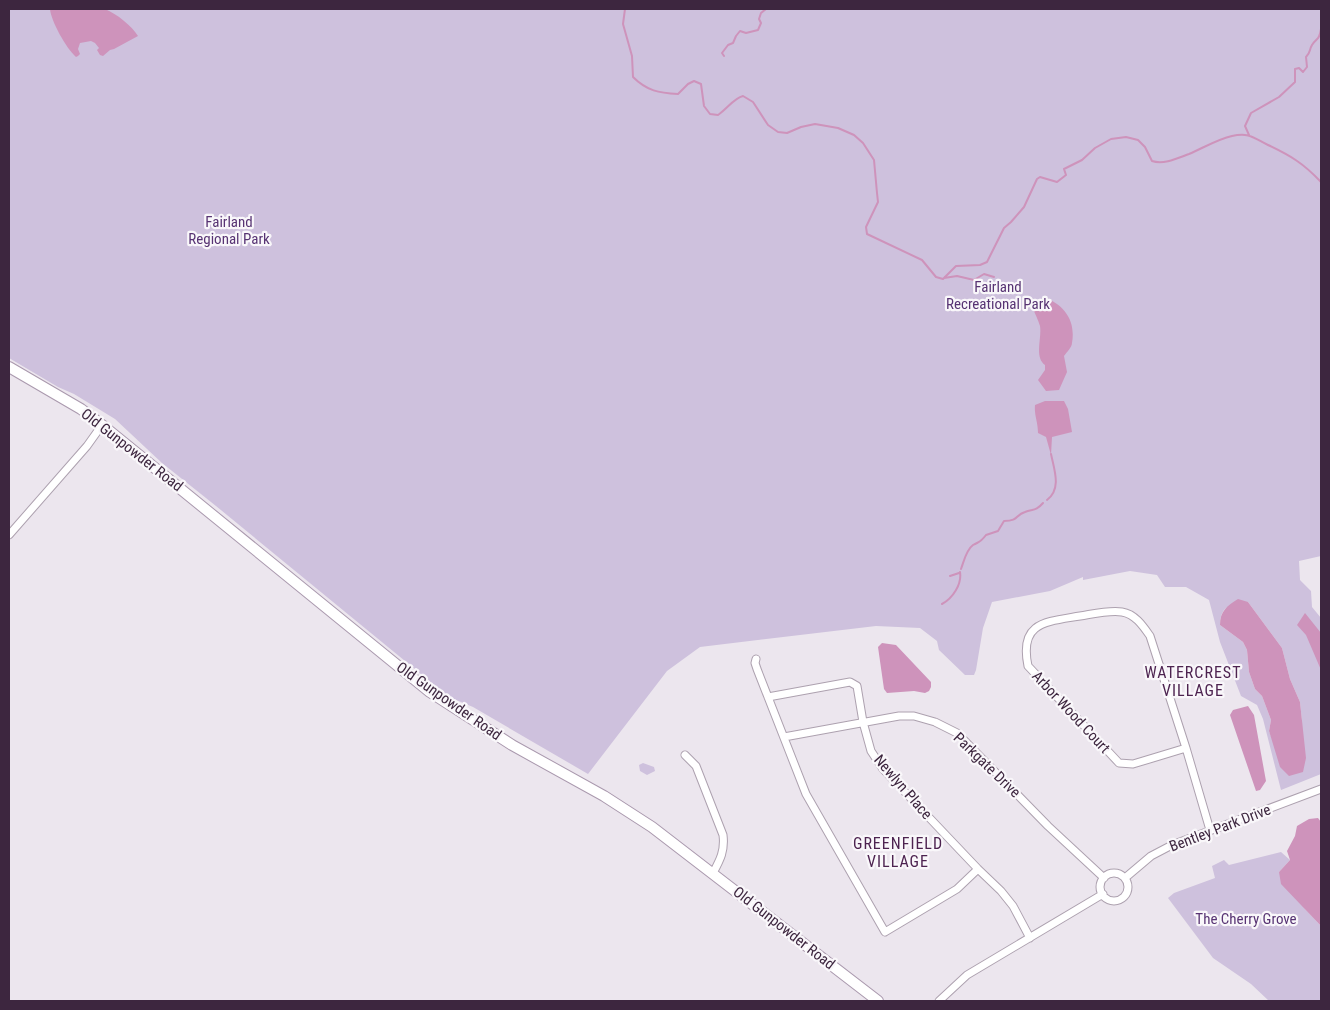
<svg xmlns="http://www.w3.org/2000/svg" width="1330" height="1010" font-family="'Roboto Condensed',sans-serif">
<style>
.green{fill:#cec1dd;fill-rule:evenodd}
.water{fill:#ce93bb}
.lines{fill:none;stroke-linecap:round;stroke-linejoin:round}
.stream{stroke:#ce93bb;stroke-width:2}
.street-casing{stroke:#ada1af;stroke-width:9}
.secondary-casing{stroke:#aa99ae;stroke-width:12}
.street{stroke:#fff;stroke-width:7}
.secondary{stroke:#fff;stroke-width:10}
.labels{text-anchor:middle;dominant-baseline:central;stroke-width:4.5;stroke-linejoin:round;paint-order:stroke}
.park-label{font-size:15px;fill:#573373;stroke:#f9f7fa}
.street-label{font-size:15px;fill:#3d263f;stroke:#f9f7fa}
.neighbourhood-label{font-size:16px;letter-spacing:1px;fill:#4d2350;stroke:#f9f7fa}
</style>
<rect width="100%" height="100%" fill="#ece6ee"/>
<path class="green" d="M9 9H1321V556L1299 561 1300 580 1311 591 1312 607 1321 618V774L1281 790 1263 719 1257 705 1241 696 1220 642 1209 600 1186 587H1165L1157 575 1130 571 1083 580V577L1050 591 992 602 983 628 976 670 974 675H965L939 650 937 641 920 628 876 626 700 647 667 671 588 774 473 707 449 697 216 506 162 463 115 419 74 394 58 387 9 358ZM1248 602 1282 648 1290 679 1300 702 1302 721 1275 747 1269 731 1271 720 1262 696 1255 689 1249 672 1247 650 1243 642 1220 625C1221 604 1231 605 1248 602Z
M643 763 654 767 655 771 647 775 640 771 639 765Z
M1281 852 1290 860 1279 872 1305 909 1321 926V1001H1269L1251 984 1213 958 1168 898 1174 893 1215 878 1212 866 1224 860 1229 865Z"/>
<path class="water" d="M50 9C60 9 98 7 105 9 117 14 132 26 138 36L114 49 110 50 103 56 100 55 97 50 99 48 95 43 91 41 80 43 78 49 80 54 78 56 76 57C66 48 51 21 50 9Z
M1044 297C1064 305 1076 320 1072 343 1072 347 1067 352 1064 356L1067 372 1059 390 1046 391 1038 380 1045 370V365C1034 357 1042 338 1040 326 1038 320 1035 313 1032 307Z
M1045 401H1064L1068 409 1072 432 1052 437 1051 455 1046 437 1038 433C1038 422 1034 415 1035 405Z
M1238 599 1248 602 1282 648 1290 679 1300 702 1306 758 1303 772 1289 776 1280 767 1269 731 1271 720 1262 696 1255 689 1249 672 1247 650 1243 642 1220 625C1220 611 1227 606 1238 599Z
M1305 613 1321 633V670L1306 635 1297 625Z
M882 643 896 645 931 682V687L929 691 925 693 914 691 887 693 884 689 878 647Z
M1248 706 1254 715 1266 781 1260 790 1256 791 1230 715 1233 710Z
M1318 818 1321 822V926L1281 884 1279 872 1290 860 1287 851 1295 836 1297 826 1309 819Z"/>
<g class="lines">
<path class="stream" d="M625 9 623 24 632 56 633 77C647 91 659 93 678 94L688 84 694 81 701 84 704 106 710 114 718 115C727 109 734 98 743 96L753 102 768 125 778 132 787 133 801 127 815 124 838 128 854 135 863 143 874 160 877 193 878 202 866 227 867 234 922 260 936 277 943 279 956 266 980 265 987 262 1004 228 1011 222 1024 207 1037 179 1040 177 1057 182 1066 175 1064 169 1082 160 1095 148 1111 139 1126 137 1138 140 1145 147 1152 161C1164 165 1178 158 1189 154 1203 148 1218 139 1232 136 1249 132 1254 138 1268 145 1291 156 1303 163 1321 182
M724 56 722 53 728 45 733 43 736 36 740 31 746 33 758 30 761 23 759 19 761 13 766 9
M1249 135 1245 126 1251 113 1279 97 1295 82V69L1299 68 1303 72 1307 67 1306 57C1311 52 1309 50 1312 45 1317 37 1319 41 1321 29
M944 278 957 276 974 280 984 274 994 277
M1047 500C1062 489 1054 469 1051 454
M961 569C964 561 966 550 973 545 980 541 980 543 986 535L998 531 1004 521C1019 521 1015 515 1025 512 1034 509 1036 511 1043 503
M950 576 959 573
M942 604C953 598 962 584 960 572"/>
<g class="street-casing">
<path id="street" d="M9 535 87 446 102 425
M756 659 755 663 757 669 806 794 885 932 957 889 978 869
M768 697 850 682 857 686 863 722 871 751 883 769 978 869 1001 891 1013 906 1030 938
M784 737 899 716H914L935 722 957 733 1048 826 1104 878
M1186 748 1133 764 1119 763 1028 666C1019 622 1045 622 1080 616 1093 614 1109 610 1122 612 1135 614 1143 626 1150 636L1186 748 1210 830
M685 755 696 766 723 835C725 851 720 860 713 873
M1100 887a14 14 0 1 1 28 0a14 14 0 1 1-28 0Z
M1125 878 1151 856 1172 845 1321 789
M939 1001 967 975 1103 894"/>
</g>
<g class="secondary-casing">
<path id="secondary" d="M9 367 81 409 102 425 430 692 512 745 604 796 652 827 878 1001"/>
</g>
<use href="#street" class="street"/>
<use href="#secondary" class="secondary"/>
</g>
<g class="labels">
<g class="park-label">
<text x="229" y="222">Fairland<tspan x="229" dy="17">Regional Park</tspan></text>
<text x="998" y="287">Fairland<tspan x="998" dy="17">Recreational Park</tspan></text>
<text x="1246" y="919">The Cherry Grove</text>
</g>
<g class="street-label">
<text transform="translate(132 450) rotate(38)">Old Gunpowder Road</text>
<text transform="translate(449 701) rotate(35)">Old Gunpowder Road</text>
<text transform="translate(1071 712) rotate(47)">Arbor Wood Court</text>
<text transform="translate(987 765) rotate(44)">Parkgate Drive</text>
<text transform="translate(903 787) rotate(49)">Newlyn Place</text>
<text transform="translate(1220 828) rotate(-21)">Bentley Park Drive</text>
<text transform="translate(784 928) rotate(38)">Old Gunpowder Road</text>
</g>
<g class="neighbourhood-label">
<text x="1193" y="672">WATERCREST<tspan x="1193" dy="18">VILLAGE</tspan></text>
<text x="898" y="843">GREENFIELD<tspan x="898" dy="18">VILLAGE</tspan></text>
</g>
</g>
<rect width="1330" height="1010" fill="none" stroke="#3d263f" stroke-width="20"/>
</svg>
